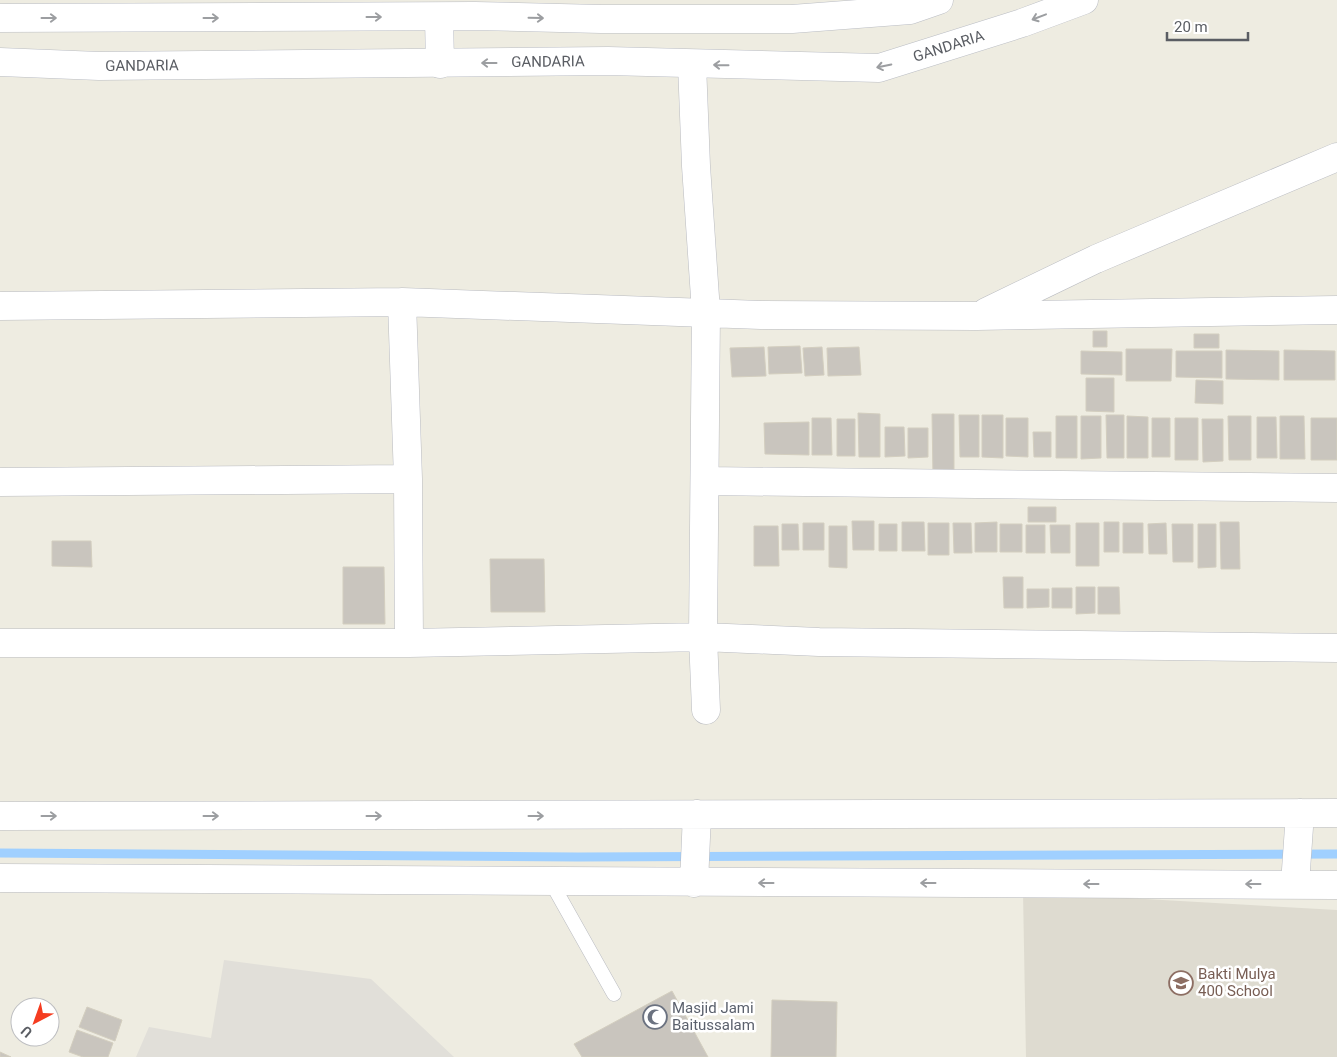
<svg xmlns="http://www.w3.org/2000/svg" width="1337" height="1057" font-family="Roboto,sans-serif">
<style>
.industrial{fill:#e1dfd9}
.education{fill:#dedbd0}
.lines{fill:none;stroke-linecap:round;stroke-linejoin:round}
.stream{stroke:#a0d0ff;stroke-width:9}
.building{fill:#c9c5be;stroke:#d3cebf}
.lane-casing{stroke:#b9bbc1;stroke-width:15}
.street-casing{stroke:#b9bbc1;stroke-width:29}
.secondary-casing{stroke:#babdc4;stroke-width:29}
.lane{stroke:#fff;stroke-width:14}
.street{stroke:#fff;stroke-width:28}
.secondary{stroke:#fff;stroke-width:28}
.oneway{stroke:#9c9ea1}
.labels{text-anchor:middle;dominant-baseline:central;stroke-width:5;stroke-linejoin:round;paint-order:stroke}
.street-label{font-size:15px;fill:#5a5d63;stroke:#fff}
.education-label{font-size:15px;fill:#785e54;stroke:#fff;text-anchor:start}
.worship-label{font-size:15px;fill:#5b616d;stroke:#fff;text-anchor:start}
</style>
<rect width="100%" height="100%" fill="#eeece1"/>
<path class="industrial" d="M224 960 371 979 454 1057H136L149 1027 211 1038Z"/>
<path class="education" d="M1023 892 1337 910V1057H1026Z"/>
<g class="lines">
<path class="stream" d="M0 853 578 857 1337 854"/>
</g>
<path class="building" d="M1093 331H1107V347H1093Z
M1194 334H1219V348H1194Z
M800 346 802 373 769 374 768 347Z
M764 347 766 376 732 377 730 348Z
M822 347 824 375 805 376 803 348Z
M859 347 861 375 828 376 827 348Z
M1126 349H1172L1171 381H1126Z
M1226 350 1279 351V380L1226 379Z
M1284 350 1335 351V380H1284Z
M1081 351 1122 352V375L1081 374Z
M1176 351H1222V378L1176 377Z
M1086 378H1114V412L1086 411Z
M1196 380 1223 381V404L1195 403Z
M858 413 880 414V457H859Z
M932 414H954V477H933Z
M959 415H979V457H960Z
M982 415H1003V458L982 457Z
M1106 415H1124V458H1107Z
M1056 416H1077V458H1056Z
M1081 416H1101V458L1081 459Z
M1127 416 1148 417V458H1127Z
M1228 416H1251V460H1229Z
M1280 416H1304L1305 459H1280Z
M1257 417H1276L1277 458H1257Z
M812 418H831L832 455H812Z
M1006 418H1028V457L1006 456Z
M1152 418H1170V457H1152Z
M1175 418H1198V460H1175Z
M1311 418H1337V460H1311Z
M837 419H855V456H837Z
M1202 419H1223V461L1203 462Z
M809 422V455L765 454 764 423Z
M885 427H904L905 456 885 457Z
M908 428H928V457L908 458Z
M1033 432H1051V457H1034Z
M1028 507H1056V522H1028Z
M852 521H874V550H853Z
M902 522H924L925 551H902Z
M997 522V552H975V523Z
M1104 522H1119V552H1104Z
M1220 522H1239L1240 569H1221Z
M803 523H824V550H803Z
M928 523H949V555H928Z
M953 523H971L972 553H954Z
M1076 523H1099V566H1076Z
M1123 523H1143V553H1123Z
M1166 523 1167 554H1149L1148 524Z
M782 524H798L799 550H782Z
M879 524H897V551H879Z
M1000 524H1022V552H1000Z
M1172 524H1193V562H1173Z
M1198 524H1216V567L1198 568Z
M1026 525H1045V553H1026Z
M1050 525H1070V553H1051Z
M754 526H778L779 566H754Z
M829 526H847V568L829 567Z
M52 541H91L92 567 52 566Z
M490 559H544L545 612H491Z
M343 567H384L385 624H343Z
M1003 577H1023V608H1004Z
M1076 587H1095V613L1076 614Z
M1098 587H1119L1120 614H1098Z
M1052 588H1072V608H1052Z
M1027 589H1049V607L1027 608Z
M672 991 708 1057H582L574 1044Z
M772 1000 837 1002 836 1057H771Z
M87 1007 122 1020 115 1041 79 1027Z
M77 1030 113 1043 108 1057H83L69 1052Z
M0 1052 11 1057H0Z"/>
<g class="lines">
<g class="lane-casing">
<path id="lane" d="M551 882 614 994"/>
</g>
<g class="street-casing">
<path id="street" d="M692 64 696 166 706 312 703 637 706 710
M402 302 408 479 409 643
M0 306 402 302 761 315 977 316 1337 310
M986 312 1096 259 1337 157
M706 481 1337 488
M0 482 408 479
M0 643H409L703 637 819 642 1337 648
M0 816 1337 813
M0 878 1337 885
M694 883 697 814
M1295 884 1300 813"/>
</g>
<g class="secondary-casing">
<g id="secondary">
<path d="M439 17 440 64"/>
<path d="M0 18 475 16 601 19H792L910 10 939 0"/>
<path id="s1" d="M0 62 99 66 608 61 879 68 1022 23 1084 0"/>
</g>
</g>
<use href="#lane" class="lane"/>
<use href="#street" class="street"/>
<use href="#secondary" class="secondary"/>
</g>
<defs><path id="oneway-shaft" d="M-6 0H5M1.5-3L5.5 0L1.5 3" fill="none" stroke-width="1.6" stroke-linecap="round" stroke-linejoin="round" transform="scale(1.25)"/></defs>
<g class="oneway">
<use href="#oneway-shaft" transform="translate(374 17)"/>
<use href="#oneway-shaft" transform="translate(1039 17) rotate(159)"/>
<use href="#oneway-shaft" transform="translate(49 18)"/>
<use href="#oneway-shaft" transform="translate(211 18)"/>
<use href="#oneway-shaft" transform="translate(536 18) rotate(1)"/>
<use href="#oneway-shaft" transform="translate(489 63) rotate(180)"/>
<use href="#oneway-shaft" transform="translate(721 65) rotate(-179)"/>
<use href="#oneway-shaft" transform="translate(884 66) rotate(168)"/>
<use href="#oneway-shaft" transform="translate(49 816)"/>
<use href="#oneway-shaft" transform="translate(211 816)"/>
<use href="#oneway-shaft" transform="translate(374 816)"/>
<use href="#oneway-shaft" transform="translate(536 816)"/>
<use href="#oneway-shaft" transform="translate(766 883) rotate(-180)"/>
<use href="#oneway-shaft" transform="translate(928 883) rotate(-180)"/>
<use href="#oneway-shaft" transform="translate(1091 884) rotate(-180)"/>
<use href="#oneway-shaft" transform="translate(1253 884) rotate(-180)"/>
</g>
<defs>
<g id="school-ring" transform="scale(1.25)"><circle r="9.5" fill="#fff" stroke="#8d6e63" stroke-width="1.5"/><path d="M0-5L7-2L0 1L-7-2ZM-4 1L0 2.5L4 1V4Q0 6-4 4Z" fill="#8d6e63"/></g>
<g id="mosque-ring" transform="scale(1.25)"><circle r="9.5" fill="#fff" stroke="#6b7280" stroke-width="1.5"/><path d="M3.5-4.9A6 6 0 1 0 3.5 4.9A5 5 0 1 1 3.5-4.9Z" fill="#6b7280"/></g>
</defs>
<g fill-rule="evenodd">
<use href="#school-ring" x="1181" y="983"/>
<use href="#mosque-ring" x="655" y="1017"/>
</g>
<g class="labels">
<g class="street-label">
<text stroke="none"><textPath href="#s1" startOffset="952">GANDARIA</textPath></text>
<text stroke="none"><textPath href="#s1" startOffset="548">GANDARIA</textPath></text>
<text stroke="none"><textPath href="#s1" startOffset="142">GANDARIA</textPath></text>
</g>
<g class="education-label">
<text x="1198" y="974">Bakti Mulya<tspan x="1198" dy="17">400 School</tspan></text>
</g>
<g class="worship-label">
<text x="672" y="1008">Masjid Jami<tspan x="672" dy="17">Baitussalam</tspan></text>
</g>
</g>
<g transform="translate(35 1022) rotate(221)"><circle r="24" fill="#ffffff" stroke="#bdbec1"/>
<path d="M0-4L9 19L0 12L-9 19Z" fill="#f53c20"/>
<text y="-8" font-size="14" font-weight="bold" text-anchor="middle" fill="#5a5d63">U</text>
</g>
<path d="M1167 32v8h81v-8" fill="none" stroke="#5a5d63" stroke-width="2.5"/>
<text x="1174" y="32" font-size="15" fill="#5a5d63" stroke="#ffffff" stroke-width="4" paint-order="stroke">20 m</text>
</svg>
